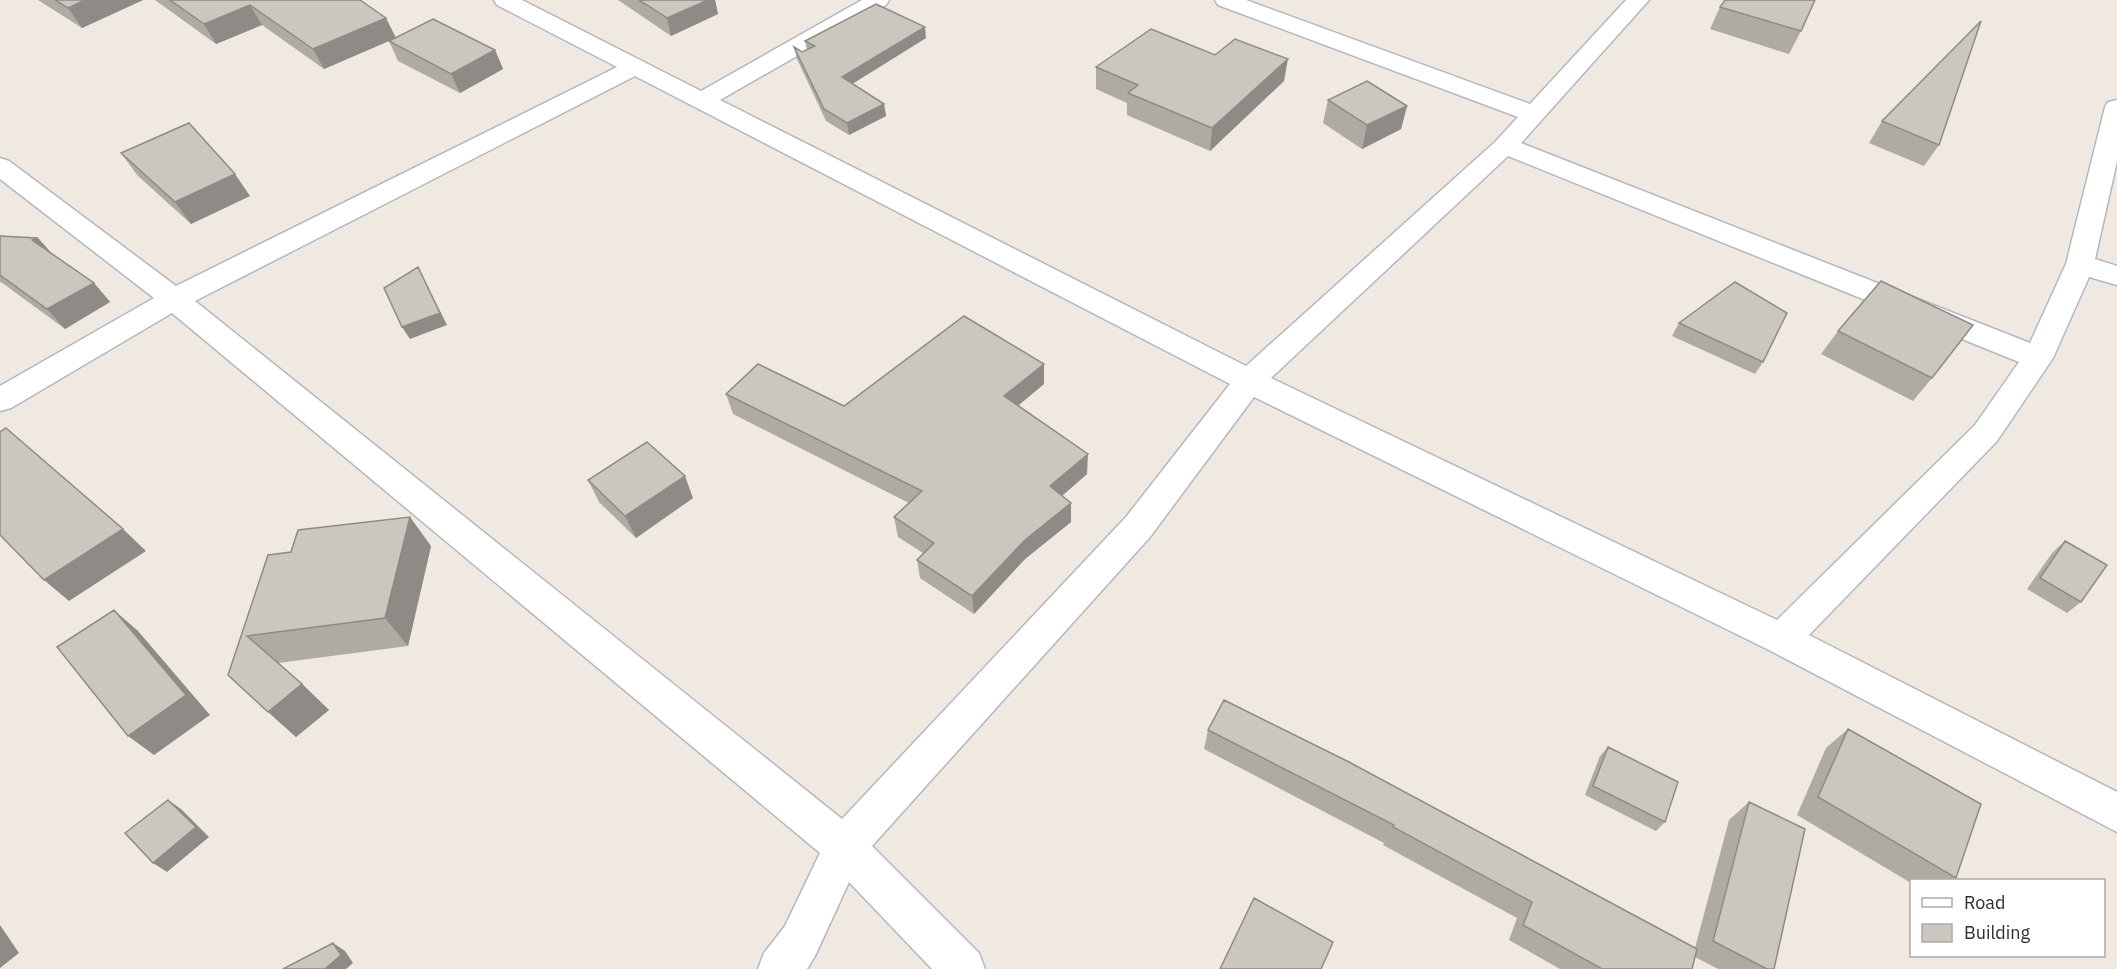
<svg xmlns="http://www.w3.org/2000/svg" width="2117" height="969" font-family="'IBM Plex Sans',sans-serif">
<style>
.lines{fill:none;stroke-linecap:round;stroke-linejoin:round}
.street-casing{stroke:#b4b7c1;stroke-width:3}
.street{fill:#fff;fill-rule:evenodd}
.wall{fill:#afaba4}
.shaded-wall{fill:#8e8b86}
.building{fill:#cbc7bf;stroke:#8e8b86;stroke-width:1.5}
</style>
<rect width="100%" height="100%" fill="#efe9e1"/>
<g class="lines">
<g class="street-casing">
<path id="street" d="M494 0H522L701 91 862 0H889L886 5 720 100 1246 366 1496 141 1518 117 1218 5 1215 0H1246L1530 104 1626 0H1649L1521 143 2030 343 2066 264 2105 107 2108 102 2117 100V161L2095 259 2117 266V285L2089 277 2053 358 1997 441 1809 635 2117 792V832L1769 650 1254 397 1150 537 872 846 979 953 985 969H932L849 882 815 956 807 969H758L764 953 785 926 820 853 172 313 11 408 0 411V386L154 298 0 179V158L9 161 176 286 617 67 497 5ZM635 76 1230 384 1126 517 842 819 195 301ZM1508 156 2019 362 1975 425 1777 620 1271 378Z"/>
</g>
<use href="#street" class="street"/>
</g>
<path class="wall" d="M38 0H143L82 28Z
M155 0H360L396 37 495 50 503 69 460 93 398 61 389 41 391 40 324 69 262 25 216 44Z
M618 0H715L718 14 671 36Z
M1720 7 1801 31 1789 54 1710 29Z
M926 38 852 84 884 104 886 116 849 135 826 121 797 59 794 47 802 52 807 50 805 41Z
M1215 55 1284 81 1210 151 1127 115V103L1096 89V67Z
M1328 100 1407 106 1401 129 1362 149 1323 123Z
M1882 121 1939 145 1924 166 1869 143Z
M121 153 250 196 191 224 137 175Z
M0 236 38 238 51 253 94 283 110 302 65 329 1 282 0 283Z
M1679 323 1763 362 1755 374 1672 336Z
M1838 331 1932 378 1913 401 1821 354Z
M1044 384 1018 406 1087 474 1062 496 1071 503V522L1025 559 974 614 920 578 917 560 923 553 898 537 894 517 909 503 733 414 726 394 844 406Z
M588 480 693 498 636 538 599 502Z
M2065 541 2081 602 2067 613 2027 589 2052 553Z
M431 546 408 646 278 663 302 684 329 710 296 737 228 675 268 555Z
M1848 729 1956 878 1951 880H1911V883L1797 815 1826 748Z
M1208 730 1695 948 1729 820 1749 802 1774 969H1718L1695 957 1692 969H1560L1509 940 1517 918 1383 845 1384 843 1204 749Z
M1608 747 1665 822 1656 831 1585 795 1600 756Z"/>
<path class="shaded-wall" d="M85 0H143L82 28 68 8Z
M708 0H715L718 14 671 36 667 18Z
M250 5 262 25 216 44 204 24Z
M386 18 396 38 324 69 313 49Z
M925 27 926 38 844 89 842 77Z
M495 50 503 69 460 93 451 74Z
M1288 59 1284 81 1210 151 1212 128Z
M884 104 886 116 849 135 847 123Z
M1407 106 1401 129 1362 149 1367 125Z
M235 174 250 196 191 224 175 202Z
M38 238 55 257 32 240Z
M418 267 447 325 410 339 402 327Z
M94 283 110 302 65 329 47 309Z
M1044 364V384L1005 416 1004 396Z
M1088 454 1087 474 1050 506V486Z
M685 476 693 498 636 538 625 516Z
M1071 503V522L1025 559 974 614 972 596 1025 540Z
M410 517 431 546 408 646 385 618Z
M123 529 146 551 69 601 44 580Z
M114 610 138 631 210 715 154 755 128 736Z
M302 684 329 710 296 737 268 712Z
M168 800 181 809 209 837 167 872 153 863Z
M0 925 19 953 0 968Z
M333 943 345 951 353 963 346 969H325Z"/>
<path class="building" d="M55 0H85L68 8Z
M170 0H360L386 18 313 49 250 5 204 24Z
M639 0H708L667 18Z
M1725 0H1815L1801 31 1720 7Z
M876 4 925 27 842 77 884 104 847 123 824 109 794 47 802 52 815 46 805 41Z
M433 19 495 50 451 74 389 41Z
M1981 21 1939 145 1882 121Z
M1151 29 1215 55 1235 39 1288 59 1212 128 1128 93 1138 85 1096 67Z
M1367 81 1407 106 1367 125 1328 100Z
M189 123 235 174 175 202 121 153Z
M0 236 38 238 32 240 94 283 47 309 0 275Z
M418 267 440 313 402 327 384 288Z
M1881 281 1973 325 1932 378 1838 331Z
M1735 282 1787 313 1763 362 1679 323Z
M964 316 1044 364 1004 396 1088 454 1050 486 1071 503 1025 540 972 596 917 560 934 543 894 517 922 491 726 394 758 364 844 406Z
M6 428 123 529 44 580 0 535V432Z
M647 442 685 476 625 516 588 480Z
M410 517 385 618 247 636 302 684 268 712 228 675 268 555 291 552 298 530Z
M2065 541 2107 565 2081 602 2040 578Z
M114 610 186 695 128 736 57 647Z
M1224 700 1349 762 1697 949 1692 969H1602L1523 925 1532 902 1393 827 1394 825 1208 730Z
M1848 729 1981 804 1956 878 1818 797Z
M1608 747 1678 782 1665 822 1593 786Z
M168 800 196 827 153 863 125 833Z
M1749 802 1805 829 1774 969H1767L1713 941Z
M1254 898 1333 942 1321 969H1220Z
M333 943 341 955 325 969H283Z"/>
<rect x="1910" y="879" width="195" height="78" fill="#ffffff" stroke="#ababab" stroke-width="1.5"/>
<rect x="1922" y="898" width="30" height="9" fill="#ffffff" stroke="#ababab" stroke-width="1.5"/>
<text x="1964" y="909" font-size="18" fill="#2e2e2e">Road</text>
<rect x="1922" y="924" width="30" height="18" fill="#cbc7bf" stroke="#ababab" stroke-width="1.5"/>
<text x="1964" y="939" font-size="18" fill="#2e2e2e">Building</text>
</svg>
